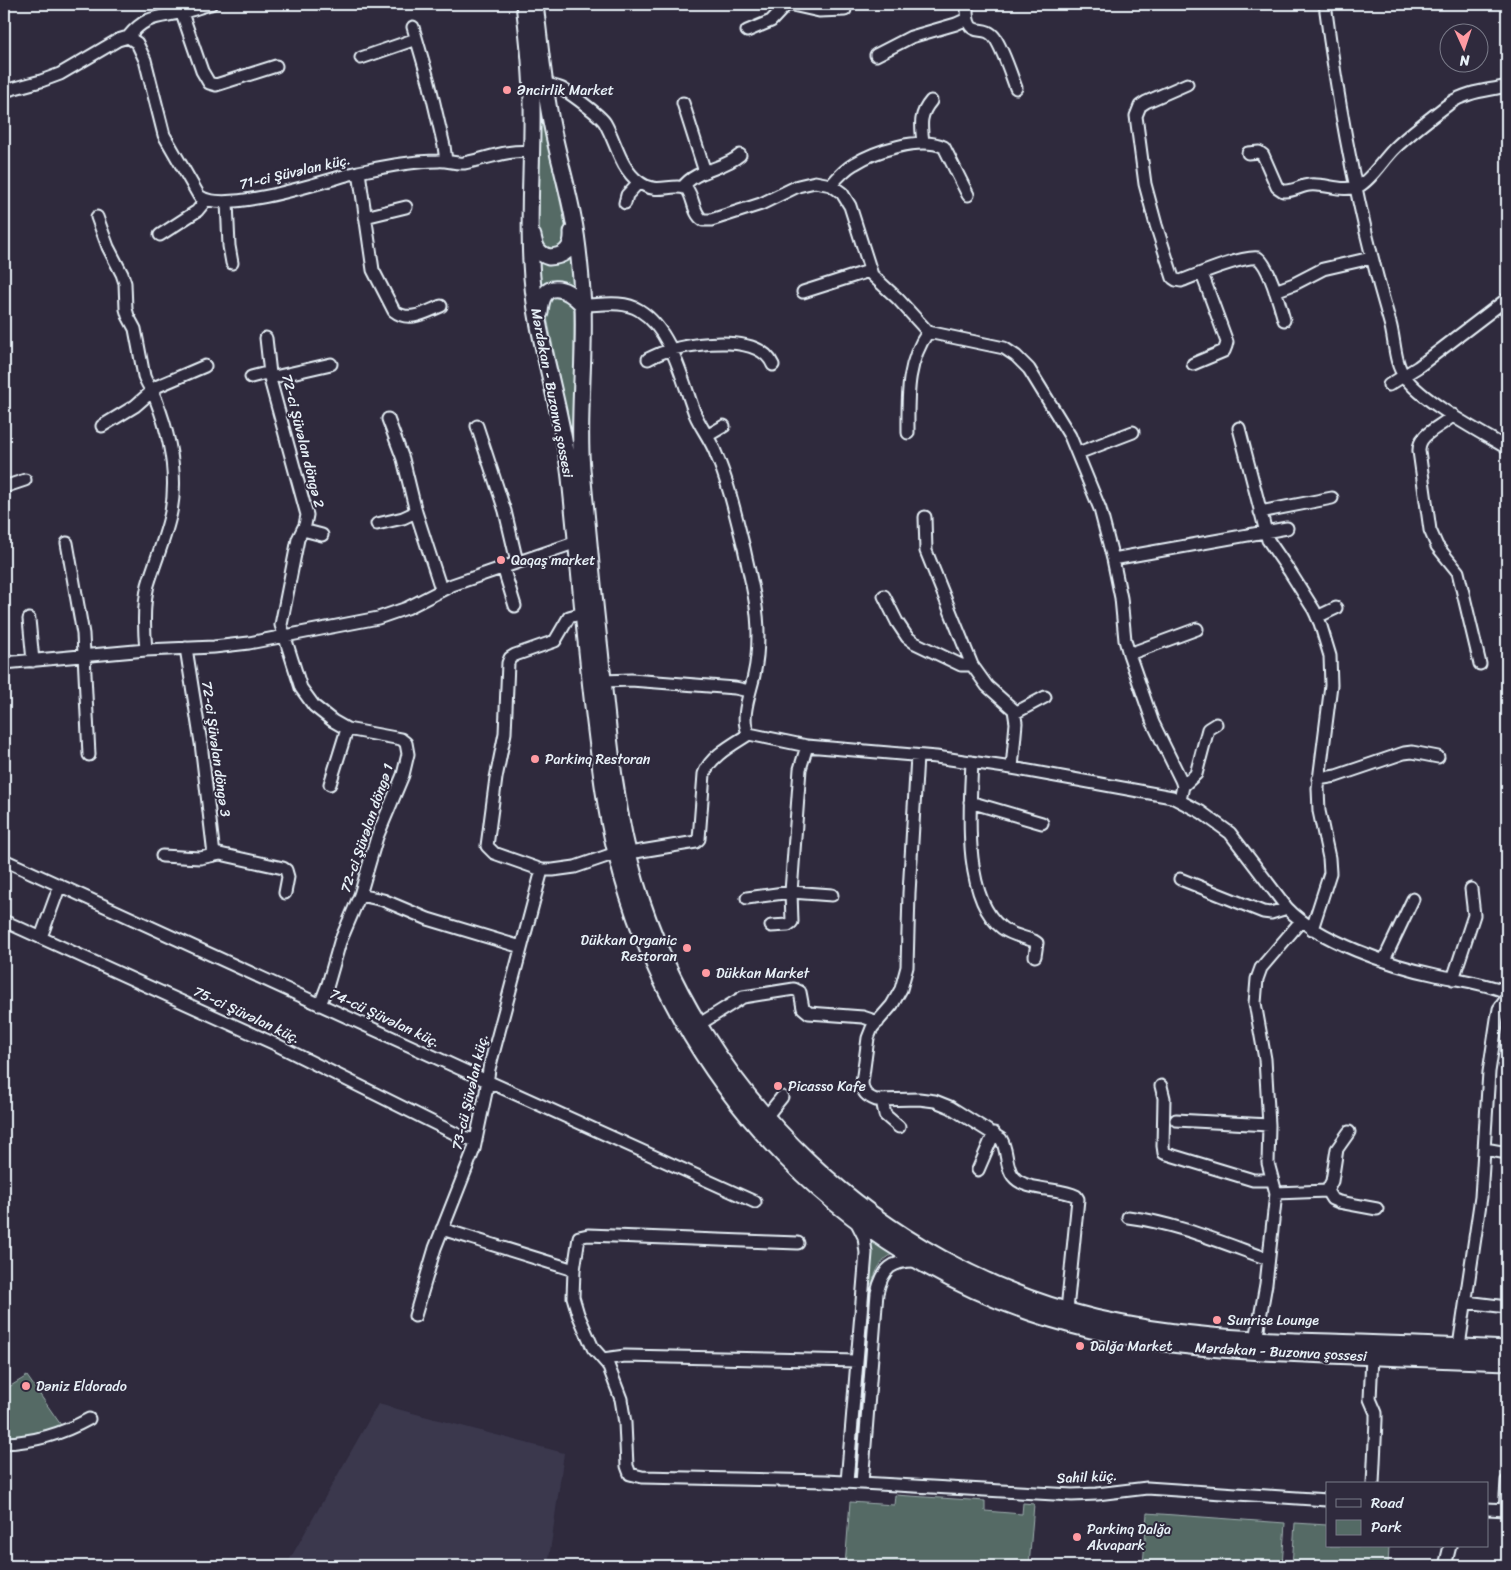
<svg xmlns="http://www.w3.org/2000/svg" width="1511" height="1570" font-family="Sriracha,sans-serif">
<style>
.built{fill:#3b384e}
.green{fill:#546a65;stroke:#9eaeae}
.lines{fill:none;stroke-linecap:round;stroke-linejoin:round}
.minor-casing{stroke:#e8f1f8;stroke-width:15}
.major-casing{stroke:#e8f1f8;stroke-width:19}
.minor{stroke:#2f2a3d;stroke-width:11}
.major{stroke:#2f2a3d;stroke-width:15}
.poi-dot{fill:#ff9aa2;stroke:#2f2a3d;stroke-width:2}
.labels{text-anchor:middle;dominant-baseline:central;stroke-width:4;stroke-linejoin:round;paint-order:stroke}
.poi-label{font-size:14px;fill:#e8f1f8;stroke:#2f2a3d;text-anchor:start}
.street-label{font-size:14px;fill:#e8f1f8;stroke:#2f2a3d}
</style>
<rect width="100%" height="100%" fill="#2f2a3d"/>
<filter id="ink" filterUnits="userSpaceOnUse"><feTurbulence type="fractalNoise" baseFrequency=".02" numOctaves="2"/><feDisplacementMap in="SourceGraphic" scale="10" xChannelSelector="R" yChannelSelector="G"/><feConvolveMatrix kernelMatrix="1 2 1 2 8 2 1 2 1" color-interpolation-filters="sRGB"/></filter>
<g filter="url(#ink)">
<path class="built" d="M378 1404 564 1453 548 1566H286Z"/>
<path class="green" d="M539 98 566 230V241L558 249 551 250 543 247 537 234Z
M573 250 577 291C562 278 554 286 538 293L535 253Z
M561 294 572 302 574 311V451L546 312 549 299Z
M870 1237 895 1253C881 1259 876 1270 872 1284H869Z
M27 1376 61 1425 56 1428 15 1440 4 1439V1390Z
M895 1495 985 1501V1511L1022 1514 1023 1503 1034 1504 1029 1566H845L850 1502 894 1505Z
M1147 1513 1285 1523 1282 1566H1143Z
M1295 1523 1327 1525V1546H1389L1388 1566H1292Z"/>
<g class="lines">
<g class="minor-casing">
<path id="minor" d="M788 4 819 11 845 10
M967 4C966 44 983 21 995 38 1004 52 1010 72 1016 88
M1325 4C1339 112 1359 218 1390 323 1395 340 1394 363 1405 377 1423 402 1480 432 1507 448
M182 13 202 71 209 83 216 85 276 66
M413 27 429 82 444 146 446 161
M747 31 771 21 787 4
M128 37C147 14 159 18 184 12 193 10 202 6 211 4
M876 55 911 37 956 24 967 19
M361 58 416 39
M545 84C550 85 555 86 560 88 568 91 601 116 605 123 616 142 620 168 639 182 657 196 672 182 687 189 694 198 693 214 703 220H711L761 204 798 186 815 182 831 185 842 193 850 206 872 275 898 299 928 332 1004 348 1016 356 1029 369 1070 436 1100 509 1113 559 1121 598 1125 640 1129 654 1153 723 1181 780 1183 786 1180 800
M1187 84 1146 102 1140 106 1136 116 1145 184 1156 225 1173 278 1176 280 1181 281C1199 274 1241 256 1258 258 1270 267 1280 306 1284 320
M4 91 41 81 60 74 118 40 128 37 137 43 145 60 164 135 199 196C225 215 326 180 358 172 384 167 412 161 438 161 447 160 454 164 464 163 486 159 508 149 531 152
M683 103 705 172
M923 142C921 125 919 115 931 101
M1248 153 1259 152 1263 155 1277 187 1283 191C1293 192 1300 186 1309 185 1325 183 1343 193 1359 186 1372 179 1384 158 1396 147 1413 131 1432 117 1450 103 1468 91 1487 91 1507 86
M359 172 373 270 394 311C409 323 426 312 441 306
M831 185C838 177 845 169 854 164 875 151 920 136 944 147L968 195
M683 187C696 169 723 170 740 155
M227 202 229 246 232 263
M625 203 627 195 639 182
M97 217 108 247 122 274 125 283 126 309 128 316 135 329 144 376C147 385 153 391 156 400 170 436 178 474 171 512 166 537 155 561 148 585 143 606 144 629 146 650
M365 217 406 207
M160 235 197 211 206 200
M1275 291 1294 284 1323 269 1371 258
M803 292 869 271
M583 305C600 305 623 300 639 310 672 330 682 380 695 414 701 428 711 440 716 454 729 484 736 517 744 548 750 577 758 604 758 634 758 647 757 662 754 675 751 691 739 719 749 734L807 746 936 757 1012 768 1172 797 1201 812 1230 833 1287 908C1318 941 1392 966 1436 975 1460 980 1484 983 1507 992
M266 338 271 383 307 515 305 525 298 539 281 625 301 688 314 706 333 721 347 729 401 739 406 743 408 754 403 775 377 837 360 895 340 942 328 984 320 1005
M648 359C656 355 665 351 673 349 700 343 760 334 773 365
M1193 364 1224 351 1226 346 1227 342 1202 274
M251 377 270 372
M270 378 331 364
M1389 385 1418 367 1507 299
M1453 415C1442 427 1418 433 1419 451L1430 530 1437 546 1458 572 1480 664
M388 419 403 459 416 512 441 589
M102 426 135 406 158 386 205 366
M477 426 505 511 517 562
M1239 428 1268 540 1290 572 1314 610 1320 623 1330 656 1331 685 1318 788 1319 811 1329 858 1330 873 1312 929
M908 433C908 397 906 363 928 332
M707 436 724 426
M1078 453 1133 432
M4 487 25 480
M1260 512 1332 498
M925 517 926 551 972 665 987 686 1014 710 1016 723 1012 768
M377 524 403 518 416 512
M303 530 322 535
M67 543 83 634 89 755
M1113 559 1287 528
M503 567 515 606
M884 596 897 622 907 637 915 643 961 665H972
M583 613 569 617 555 641 515 655 510 658 508 663 505 733 496 778 487 846 494 853 542 870H553L575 867 616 853
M1317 617 1336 608
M29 619 33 661
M186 648 201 743 214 855
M1129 654 1197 629
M4 663 146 650 214 647 249 643 378 618 407 608 452 585 577 542
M603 681 631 680 735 688 749 691
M1015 713 1045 697
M917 756 909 893 907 967 901 989 892 1005 872 1028 868 1038 862 1083C863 1093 866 1096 876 1100L919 1099 935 1101 950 1107 1001 1139C1008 1150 1005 1166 1013 1176 1025 1192 1060 1187 1076 1196L1078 1199 1067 1310
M972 762C970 807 962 898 1002 928 1011 935 1024 937 1034 941L1037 943 1035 956
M1318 779 1336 776 1404 753 1412 752 1438 757
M330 784 347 729
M1183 786 1196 774 1208 729 1216 724
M970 802 1042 823
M629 853 696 842 699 839 704 774C710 756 734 744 749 734
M162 856 200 858 220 854 283 868 286 870 288 877 285 893
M4 860 487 1081 755 1202
M1180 879 1263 912 1271 913 1287 908
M360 895 383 900 428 919 521 947
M747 898 791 892 832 895
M4 921 275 1044 462 1137 476 1140
M771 926 788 925 792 922 791 892 800 769 807 746
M41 937 60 885
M1384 960 1413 899
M1453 979 1474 915 1471 889
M698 1025 743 997 794 989 800 992 803 1008 809 1013 863 1017 878 1022
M1161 1086 1164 1098 1163 1146 1164 1153 1253 1180H1272
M882 1100 885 1115 899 1127
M766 1117 782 1097
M1176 1120 1269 1125
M1485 1149 1507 1153
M978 1170 994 1133
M1327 1191 1332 1199 1339 1202 1377 1209
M1276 1193 1327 1191 1332 1181 1337 1149 1349 1132
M1128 1217C1176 1223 1223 1243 1268 1259
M442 1229 574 1270
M798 1243 588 1235 579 1237 574 1270 573 1297 578 1314 593 1348 608 1365 621 1399 625 1423 627 1466 630 1474 642 1477 826 1481 1072 1495 1097 1494 1147 1488 1327 1500
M1466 1302 1507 1307
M415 1316 435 1248 474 1149 486 1092 489 1069 542 870
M1256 1340 1266 1284 1276 1193 1268 1163 1269 1125 1265 1059 1255 1003 1257 979 1261 968 1301 921
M1459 1346 1481 1197 1489 1072 1497 1019 1499 1009 1507 998
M1372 1357 1370 1399 1376 1413V1420L1373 1484
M603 1359 625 1356 857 1361
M4 1443C35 1442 62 1434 89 1419
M847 1482 866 1253 864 1237 855 1219
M862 1483 877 1293C883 1268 892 1260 918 1261
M1487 1509 1507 1510
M1505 1510 1507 1481
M1445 1566 1450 1546"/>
</g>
<g class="major-casing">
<path id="major" d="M524 4C528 36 532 70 532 103 533 156 528 209 531 262 534 336 562 405 570 478 578 554 584 630 593 706 599 755 604 805 616 853 674 1088 854 1274 1091 1330 1169 1348 1248 1352 1328 1355 1388 1357 1447 1360 1507 1362
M535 4C540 43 543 82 551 121 557 153 567 185 573 217 579 246 581 276 583 305 585 355 579 404 581 453 582 476 585 499 587 522 591 565 595 607 600 650 608 728 614 808 636 883 700 1096 879 1266 1095 1318 1172 1336 1251 1340 1330 1342 1389 1344 1448 1346 1507 1349
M533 236C535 247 538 254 549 257 565 256 573 249 572 232
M540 313C542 278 565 286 583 305"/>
</g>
<use href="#minor" class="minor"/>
<use href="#major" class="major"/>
</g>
</g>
<g class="poi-dot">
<circle cx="507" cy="90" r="5"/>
<circle cx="501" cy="560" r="5"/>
<circle cx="535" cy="759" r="5"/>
<circle cx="687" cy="948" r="5"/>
<circle cx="706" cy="973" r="5"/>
<circle cx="778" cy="1086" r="5"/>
<circle cx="1217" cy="1320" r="5"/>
<circle cx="1080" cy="1346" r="5"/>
<circle cx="26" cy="1386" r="5"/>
<circle cx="1077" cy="1537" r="5"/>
</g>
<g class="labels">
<g class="poi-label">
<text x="517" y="90">Əncirlik Market</text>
<text x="511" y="560">Qaqaş market</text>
<text x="545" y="759">Parkinq Restoran</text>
<text x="677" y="940" text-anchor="end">Dükkan Organic<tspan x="677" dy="16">Restoran</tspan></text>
<text x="716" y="973">Dükkan Market</text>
<text x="788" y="1086">Picasso Kafe</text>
<text x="1227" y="1320">Sunrise Lounge</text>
<text x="1090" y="1346">Dalğa Market</text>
<text x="36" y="1386">Dəniz Eldorado</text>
<text x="1087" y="1529">Parkinq Dalğa<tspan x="1087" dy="16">Akvapark</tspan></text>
</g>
<g class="street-label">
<text transform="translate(295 172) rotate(-13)">71-ci Şüvəlan küç.</text>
<text transform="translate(552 393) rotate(79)">Mərdəkan - Buzonva şossesi</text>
<text transform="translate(303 441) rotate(76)">72-ci Şüvəlan döngə 2</text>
<text transform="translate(216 749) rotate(82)">72-ci Şüvəlan döngə 3</text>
<text transform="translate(367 828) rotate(-71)">72-ci Şüvəlan döngə 1</text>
<text transform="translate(247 1015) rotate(25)">75-ci Şüvəlan küç.</text>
<text transform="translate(385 1018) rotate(25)">74-cü Şüvəlan küç.</text>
<text transform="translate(470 1092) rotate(-77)">73-cü Şüvəlan küç.</text>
<text transform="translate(1281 1352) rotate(3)">Mərdəkan - Buzonva şossesi</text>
<text transform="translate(1087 1477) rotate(-3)">Sahil küç.</text>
</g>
</g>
<rect width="1511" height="1570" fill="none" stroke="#2f2a3d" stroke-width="20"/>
<rect x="10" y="10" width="1491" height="1550" fill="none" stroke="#e8f1f8" stroke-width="2" filter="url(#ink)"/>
<rect x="1326" y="1482" width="162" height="65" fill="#2f2a3d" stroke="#797a88"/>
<rect x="1336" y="1499" width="25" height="8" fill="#2f2a3d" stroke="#797a88"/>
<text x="1371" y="1508" font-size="15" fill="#e8f1f8">Road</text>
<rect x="1336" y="1520" width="25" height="15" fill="#546a65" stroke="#797a88"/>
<text x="1371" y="1532" font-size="15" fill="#e8f1f8">Park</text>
<g transform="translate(1464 48) rotate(177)"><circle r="24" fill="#2f2a3d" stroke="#797a88"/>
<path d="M0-4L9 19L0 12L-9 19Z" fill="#ff9aa2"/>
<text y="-8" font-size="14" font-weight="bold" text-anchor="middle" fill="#e8f1f8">N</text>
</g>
</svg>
